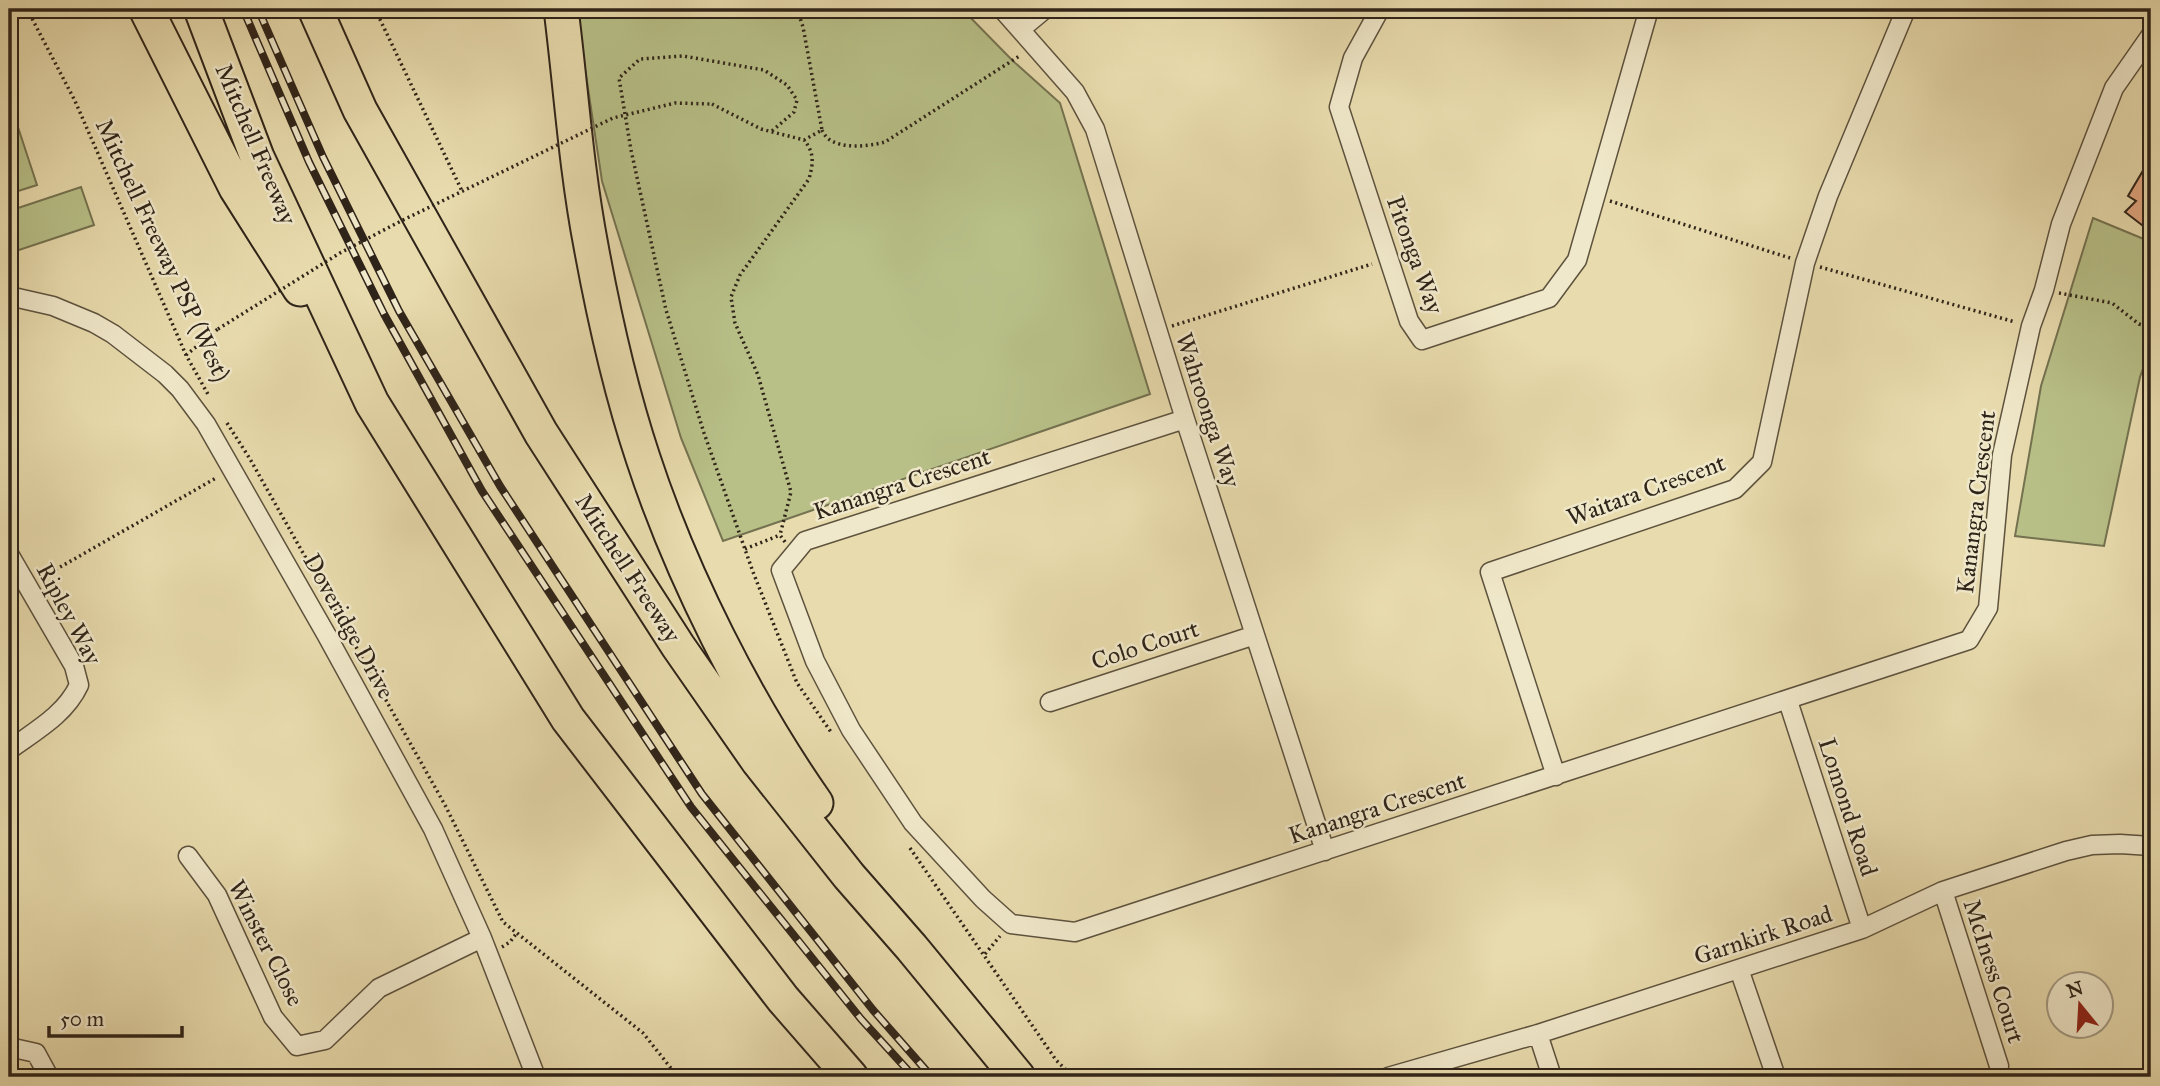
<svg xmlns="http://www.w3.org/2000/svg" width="2160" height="1086" font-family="'IM FELL Great Primer',serif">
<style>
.green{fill:#b8c088;stroke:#747250;stroke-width:2}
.building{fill:#e3a780;stroke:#2f2419;stroke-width:2}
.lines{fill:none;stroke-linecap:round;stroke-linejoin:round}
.street-casing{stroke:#5d523e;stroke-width:21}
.highway-casing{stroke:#2f2419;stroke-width:37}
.path{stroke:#2f2419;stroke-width:3.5;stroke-dasharray:2 3.5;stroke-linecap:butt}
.street{stroke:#f0e8ca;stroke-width:18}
.highway{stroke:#e8dbad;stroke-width:33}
.rail-casing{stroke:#2f2419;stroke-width:8}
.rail{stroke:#f0e8ca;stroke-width:5;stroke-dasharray:16;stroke-linecap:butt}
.path-bridge{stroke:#2f2419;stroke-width:3.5;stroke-dasharray:2 3.5;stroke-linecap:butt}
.labels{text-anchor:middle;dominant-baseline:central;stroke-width:5;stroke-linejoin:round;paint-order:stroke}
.street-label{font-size:24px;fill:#2f2419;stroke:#f0e8ca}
</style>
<rect width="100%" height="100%" fill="#e8dbad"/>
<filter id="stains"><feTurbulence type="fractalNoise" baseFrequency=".00286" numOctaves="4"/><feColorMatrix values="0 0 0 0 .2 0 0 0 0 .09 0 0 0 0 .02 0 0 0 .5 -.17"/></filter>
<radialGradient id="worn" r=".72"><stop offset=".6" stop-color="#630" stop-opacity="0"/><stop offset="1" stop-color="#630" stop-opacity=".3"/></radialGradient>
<path class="green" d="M576 9H962L1013 61 1060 103 1150 394 723 541 681 438 602 181Z
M12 109 37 185 9 194V110Z
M81 187 94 225 16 251 9 229V211Z
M2093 218 2151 242V347L2140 377 2104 546 2015 536 2041 386Z"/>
<path class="building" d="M2151 157V232L2125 212 2136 201 2128 196Z"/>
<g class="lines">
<g class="street-casing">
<path id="street" d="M1002 9 1075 92 1095 129 1185 419 1325 851
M1380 9 1353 58 1339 107 1409 321 1422 340 1549 298 1577 260 1649 9
M1021 29 1045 9
M9 296 53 306 94 323 113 334 165 374 180 389 206 424 326 634 433 829 482 938 536 1077
M1185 419 805 541 781 570 815 661 851 730 913 823 983 899 1011 924 1075 932 1969 640 1988 608 2002 455 2031 326 2044 290 2061 224 2114 88 2151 35
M9 554 74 666 79 685C65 715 35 731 9 750
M1788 701 1862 929
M1050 702 1255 635
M1556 776 1490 572 1735 489 1762 462 1805 263 1828 196 1904 14 1900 9
M188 856 217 895 273 1017 297 1046 325 1040 379 988 482 938
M1943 891 1999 1066
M1739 969 1776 1077
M1538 1034 1552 1077
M9 1047 36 1053 49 1077
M1388 1077 1538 1034 1862 929 1943 891 2066 851 2092 845 2120 844 2151 846"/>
</g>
<g class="highway-casing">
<path id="highway" d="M146 9 236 188 300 289
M201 9 257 157 372 403 568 719 783 999 851 1077
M315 9 360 110 541 433 678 646 758 761 849 876 912 948 1018 1077
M561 9C571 88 576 168 591 246 604 317 620 389 643 458 681 574 746 703 816 803"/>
</g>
<path class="path" d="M27 9 75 101 186 355 209 396
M375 9 462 191
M712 104 761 129 804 140 822 130 803 27 797 9
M822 130C830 151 867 147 885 142L1021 55
M772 131 794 112 797 100 787 85 764 70 683 56 640 59 619 78 631 150 666 310 704 433 753 572 797 683 831 732
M1610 201 1790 258
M1820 267 2015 322
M2059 293 2112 303 2139 324 2151 327
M1172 326 1372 264
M186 355 218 329
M227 423 250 459 445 805 503 922 643 1033 678 1077
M785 542 780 535 791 492 758 375 735 323 731 297 740 275 809 179C813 164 815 153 804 140
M745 549 780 535
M41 578 216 478
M910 848 1056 1060 1073 1077
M502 947 510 942 516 934
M985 954 1000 936"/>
<use href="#street" class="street"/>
<use href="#highway" class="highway"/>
<g class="rail-casing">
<path id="rail" d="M243 9 309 162 384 314 482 491 691 807 861 1019 914 1077
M258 9 323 157 399 311 500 486 702 794 873 1010 932 1077"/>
</g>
<use href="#rail" class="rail"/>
<path class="path-bridge" d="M218 329 340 253 401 221 613 118 675 103 712 104"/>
</g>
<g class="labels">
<g class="street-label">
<text transform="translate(256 144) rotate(67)">Mitchell Freeway</text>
<text transform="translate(163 250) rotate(65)">Mitchell Freeway PSP (West)</text>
<text transform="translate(1415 255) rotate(70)">Pitonga Way</text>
<text transform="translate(1208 410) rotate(72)">Wahroonga Way</text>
<text transform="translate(902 484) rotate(-18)">Kanangra Crescent</text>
<text transform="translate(1646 490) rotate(-20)">Waitara Crescent</text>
<text transform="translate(1976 502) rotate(-83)">Kanangra Crescent</text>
<text transform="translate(628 568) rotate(57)">Mitchell Freeway</text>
<text transform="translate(69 614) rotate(62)">Ripley Way</text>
<text transform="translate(349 626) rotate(61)">Doveridge Drive</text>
<text transform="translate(1145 645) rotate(-18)">Colo Court</text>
<text transform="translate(1848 807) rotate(72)">Lomond Road</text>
<text transform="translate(1377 808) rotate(-18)">Kanangra Crescent</text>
<text transform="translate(1763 935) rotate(-18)">Garnkirk Road</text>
<text transform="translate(266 943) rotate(63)">Winster Close</text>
<text transform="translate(1994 971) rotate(72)">McIness Court</text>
</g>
</g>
<rect width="2160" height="1086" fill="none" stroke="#e8dbad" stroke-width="35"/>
<rect x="10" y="10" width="2139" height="1065" fill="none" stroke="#2f2419" stroke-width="3.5"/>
<rect x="18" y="18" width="2125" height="1051" fill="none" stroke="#2f2419" stroke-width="2"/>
<g transform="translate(2080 1005) rotate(342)"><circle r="33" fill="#f0e8ca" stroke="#a39a83" stroke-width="2"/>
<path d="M0-5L12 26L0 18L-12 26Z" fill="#8f2418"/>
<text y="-10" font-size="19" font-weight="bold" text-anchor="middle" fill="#2f2419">N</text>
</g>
<path d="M49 1026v10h133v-10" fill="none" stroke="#2f2419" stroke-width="3.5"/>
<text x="60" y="1026" font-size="21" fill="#2f2419" stroke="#f0e8ca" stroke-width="5" paint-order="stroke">50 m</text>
<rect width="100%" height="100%" filter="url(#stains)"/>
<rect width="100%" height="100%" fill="url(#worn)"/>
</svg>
